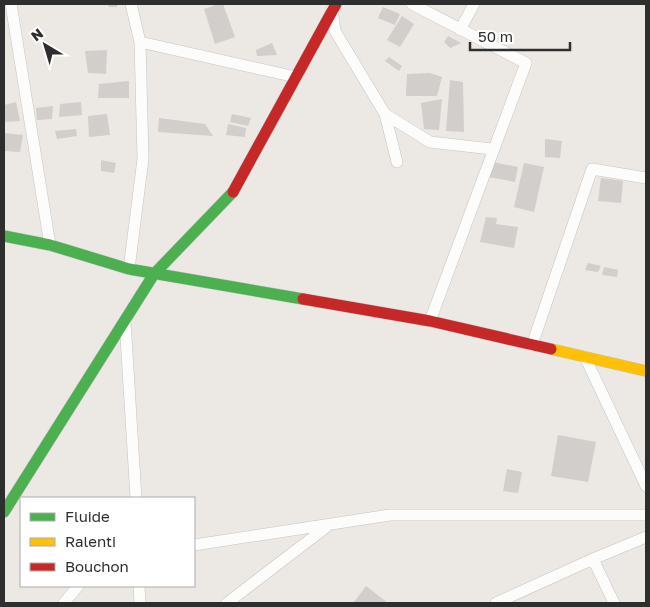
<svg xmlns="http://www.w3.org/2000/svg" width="650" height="607" font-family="'Golos Text',sans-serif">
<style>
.building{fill:#d1cecb}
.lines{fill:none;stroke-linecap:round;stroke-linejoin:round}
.street-casing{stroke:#c5c4c5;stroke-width:12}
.fast-casing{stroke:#c5c4c5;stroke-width:12}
.slow-casing{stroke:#c5c4c5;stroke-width:12}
.jam-casing{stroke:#c5c4c5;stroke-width:12}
.street{stroke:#fcfcfb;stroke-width:11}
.fast{stroke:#4caf50;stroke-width:11}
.slow{stroke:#ffc107;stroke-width:11}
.jam{stroke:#c62828;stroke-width:11}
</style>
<rect width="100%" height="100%" fill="#ece8e4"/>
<path class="building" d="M108 4H117V7H109Z
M219 4H223L235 37 215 44 204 9Z
M383 7 400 14 395 25 378 18Z
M402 16 414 24 400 47 387 40Z
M448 36 461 43 450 48 444 42Z
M272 43 277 55 257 56 256 50Z
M107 50 106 74 88 73 85 51Z
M389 57 402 66 399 71 385 61Z
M430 73 442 77 437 96H406L407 74Z
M450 80 463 82 464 132 446 131Z
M129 81V98H98L99 84Z
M442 99 439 130 424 129 421 103Z
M16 102 20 121 4 122V105Z
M81 102 82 115 59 117 60 104Z
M53 106 52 119 37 120 36 108Z
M107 114 110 135 89 137 88 116Z
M232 114 251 118 248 126 230 122Z
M159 118 205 124 213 136 158 132Z
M228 124 246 128 245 137 226 135Z
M76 129 77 136 57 139 55 131Z
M4 133 23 135 20 152 4 151Z
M545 139 562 141 560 158 545 157Z
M101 160 116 163 114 173 101 171Z
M492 162 518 167 515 182 489 177Z
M524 163 544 167 534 212 514 207Z
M601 178 623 181 621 203 598 201Z
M486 217 497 218 496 224 518 227 514 248 480 242Z
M588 263 601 266 598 272 585 270Z
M604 267 618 270 617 277 602 275Z
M558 435 596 442 588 482 551 476Z
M507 469 522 472 518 493 503 491Z
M366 586 388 603H356L354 602Z"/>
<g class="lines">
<g class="street-casing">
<path id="street" d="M11 4 50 245
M412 4 526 63 430 321
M332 9 335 31 385 114 397 162
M460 30 474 4
M140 42 296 77
M385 114 430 142 492 149
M129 269 143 159 140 42 131 4
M125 321 136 498
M532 345 592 169 646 178
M585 357 646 486
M194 545 390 515H646
M593 559 614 603
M139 586 140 603
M64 603 78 586
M227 603 329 525
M496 603 593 559 646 537"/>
</g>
<g class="fast-casing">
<path id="fast" d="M4 236 50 245 129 269 303 299
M4 512 154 274 233 192"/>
</g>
<g class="slow-casing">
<path id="slow" d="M551 349 646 371"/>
</g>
<g class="jam-casing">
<path id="jam" d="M233 192 336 4
M303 299 430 321 551 349"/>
</g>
<use href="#street" class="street"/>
<use href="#fast" class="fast"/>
<use href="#slow" class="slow"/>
<use href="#jam" class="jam"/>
</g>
<rect width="650" height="607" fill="none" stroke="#2e2e2e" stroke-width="10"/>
<rect x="20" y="497" width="175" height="90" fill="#ffffff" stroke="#ababab"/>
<rect x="30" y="513" width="25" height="8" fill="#4caf50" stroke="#ababab"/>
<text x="65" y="522" font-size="15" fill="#2e2e2e">Fluide</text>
<rect x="30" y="538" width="25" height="8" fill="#ffc107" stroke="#ababab"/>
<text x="65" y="547" font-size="15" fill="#2e2e2e">Ralenti</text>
<rect x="30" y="563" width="25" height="8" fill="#c62828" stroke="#ababab"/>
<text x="65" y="572" font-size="15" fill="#2e2e2e">Bouchon</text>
<g transform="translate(45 45) rotate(322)" stroke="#ffffff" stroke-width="4" paint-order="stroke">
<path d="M0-4L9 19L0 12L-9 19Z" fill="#2e2e2e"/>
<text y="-8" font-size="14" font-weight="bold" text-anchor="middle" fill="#2e2e2e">N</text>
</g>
<path d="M470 42v8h100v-8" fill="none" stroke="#2e2e2e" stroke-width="2.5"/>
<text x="478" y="42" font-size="15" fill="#2e2e2e" stroke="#ffffff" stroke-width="4" paint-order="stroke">50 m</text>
</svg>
